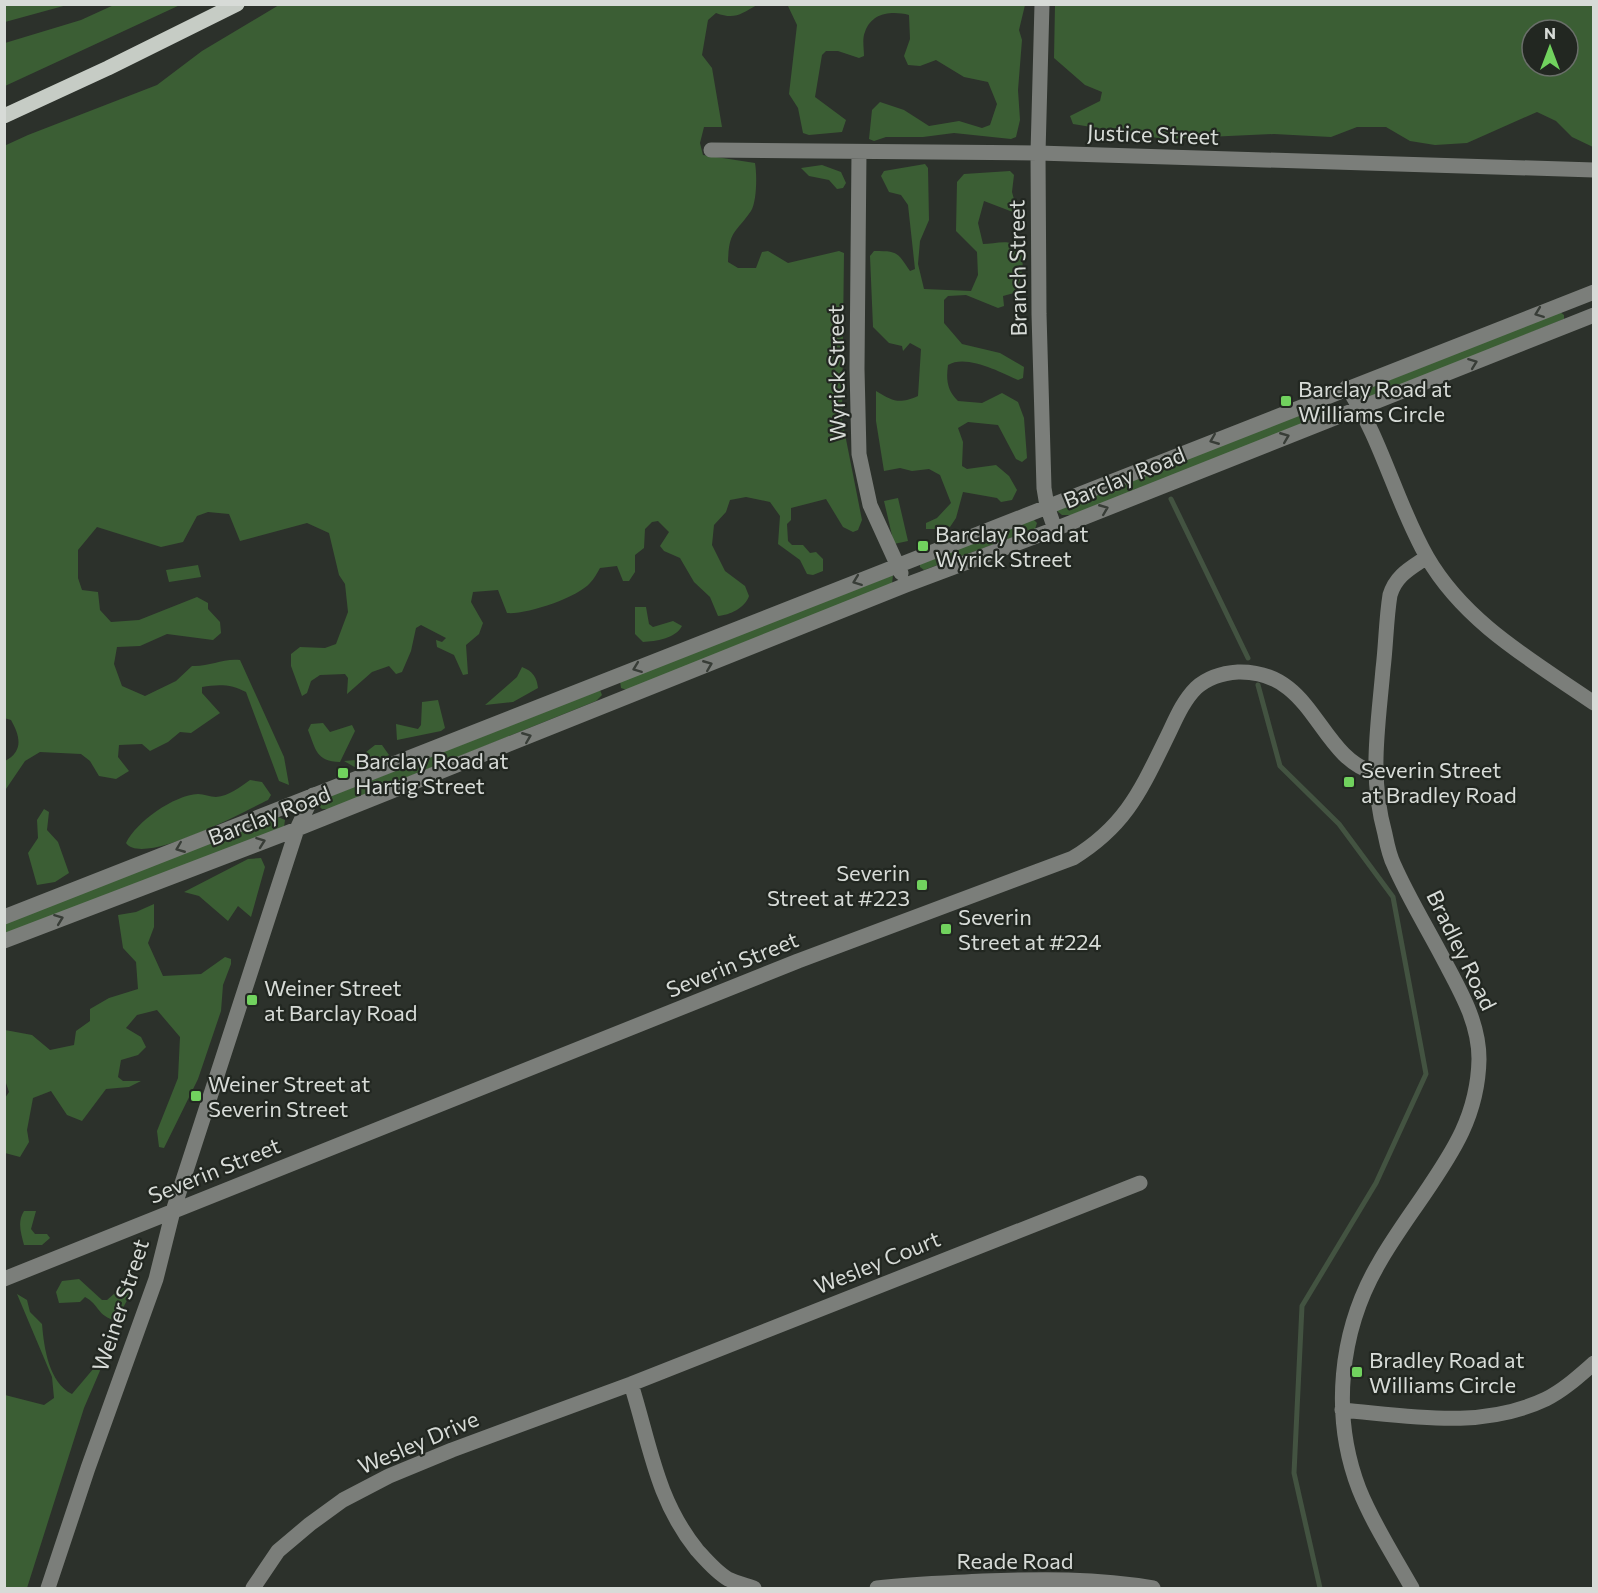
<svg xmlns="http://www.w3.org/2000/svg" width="1598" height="1593" font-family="Commissioner,sans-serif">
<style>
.green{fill:#3b5e34;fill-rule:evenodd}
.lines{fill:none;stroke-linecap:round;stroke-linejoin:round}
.stream{stroke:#435341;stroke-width:5}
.minor{stroke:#7b7e7a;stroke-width:15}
.major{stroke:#c6ccc5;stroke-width:15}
.oneway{stroke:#383d37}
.poi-dot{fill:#71d25e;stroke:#222721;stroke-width:2}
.labels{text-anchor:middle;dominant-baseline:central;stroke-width:4.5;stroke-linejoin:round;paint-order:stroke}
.street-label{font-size:22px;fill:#d7dbd7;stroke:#222721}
.poi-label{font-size:22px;fill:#d7dbd7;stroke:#222721;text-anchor:start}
</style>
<rect width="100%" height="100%" fill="#2c312b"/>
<path class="green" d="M5 4H67V5L5 22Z
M116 4 180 5 5 86V43L81 20Z
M279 5H757C741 14 735 20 716 13L708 20 702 55 712 68 722 127H704L700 143 703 155 755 163C757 174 757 201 751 211 735 234 729 230 728 262L738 268H756L762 252 768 251 788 263 839 251 844 253 842 419 862 520 858 530 853 532 843 527 826 499 791 508V520L787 524 788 541 792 545H803L810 553 816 552 823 559V571L813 575 807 574 800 560 778 544 780 516 770 502 746 497 730 500 726 512 714 525 712 545 725 571 745 586 749 596C745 608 730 615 718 616L710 597 694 582 680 558 664 551 660 546 669 532 658 521 652 522 645 529 644 548 635 555V572L629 581H623L617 566 600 568C597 573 594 579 590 583 577 598 525 615 507 613L498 590 473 592 471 602 483 623 479 634 466 645 468 674 463 675 454 655 437 647 436 640 442 642 446 638 421 625 416 628 411 651 402 672 396 674 389 666 372 672 347 694 348 678 345 674 320 675 311 681 307 693 302 696 291 666V654L300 647 325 648 336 644 348 612 345 584 339 575 329 533 307 523 240 541 229 514 208 512 197 516 183 542 161 547 97 527 78 550V578L82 590 98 592 100 610 111 622 139 620 197 597 208 603V609L220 622 221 633 213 640 167 634 140 646 117 647 114 664 122 686 145 696 176 681 192 666C209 667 223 658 240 660L284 757 289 785 279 781 246 692C232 684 218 684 202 687V693L220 713 191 733 180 732 168 742 150 751 142 744 119 745 118 757 129 771 116 779 99 776 90 761 81 754 40 752 25 761 6 789H5V761C24 751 20 736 11 720L4 718V146L28 135 157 85 202 51Z
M771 5H1025L1019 30 1022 40 1018 90 1020 120 1016 137 1011 139 954 133 923 137H886L874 141 869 139 872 110 880 102 904 110 929 126 959 121 982 128 990 125 997 104 988 82 964 77 936 60 920 66 908 65 904 56 910 39 909 15C892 11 872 12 865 32 862 38 864 49 864 56L859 58 838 51H826L822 55 815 97 846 120 842 132 809 135 803 133 798 108 789 94 797 25 788 6Z
M1055 5H1593V147L1572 137 1556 121 1537 112 1467 143 1435 145 1410 141 1386 127H1357L1331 137 1274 134 1164 139 1073 124 1070 116 1100 101 1102 92 1085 85 1054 58ZM1532 30H1568V66H1532Z
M925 164 928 168 929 220 920 241 918 264 924 289 971 291 978 275 977 252 956 231 957 182 964 174 1010 171 1014 175 1012 192 1018 214 984 201 978 223 983 244C992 244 1006 240 1013 244 1029 251 1022 282 1014 293L1003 296 1004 306 998 308 966 295 948 296 944 300V323L962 344 1000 353 1024 367 1023 378 1018 380C1000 372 966 354 948 365 946 380 947 390 958 401L982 403 1002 393 1018 402 1024 418 1027 458 1022 462 1016 459 998 425 968 422 958 428 963 442 962 466 967 469 996 465 1009 476 1017 490 1012 500 1001 502 997 498 963 492 956 518 950 527 943 526 939 529H926V523L937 518 951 503 940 475 929 469 912 471 900 468 884 471 876 421V391C894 402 899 404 918 396L921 349 910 343 903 351 902 346 889 343 873 327 870 256 874 251C898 251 897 252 910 271L915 269 908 205 901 195 889 192 881 176 884 171Z
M822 165 841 172 846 183 843 188 837 189 829 180 809 176 801 168Z
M1560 312 1564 315V319L1363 401 1359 392Z
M1317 408 1325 410V415L1073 515H1062L1057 511 1058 508Z
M898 498 908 541 894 544 884 501Z
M1033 519 1037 523 1035 529 924 570 920 567V563Z
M198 565 201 577 169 582 166 570Z
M893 575 892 584 627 690 621 688 620 681Z
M635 607H646L649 624 653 627 673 621 682 626C675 639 656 641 643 642L635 634Z
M522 667C533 671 537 678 538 688L513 702 485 705 517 677Z
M600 690 602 695 596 701 329 809H322L319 806 318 801Z
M438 700 445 728 441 731 397 740 396 724 418 729 421 725 422 702Z
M323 723 330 732 352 725 355 731 340 762C316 761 316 750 308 730L311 724Z
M375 745H382L389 755 385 759 358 769 344 761 356 760Z
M250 780 262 782 271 795 268 800C245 811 143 867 126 843 136 822 174 795 198 794 204 794 210 797 216 797 229 796 240 787 250 780Z
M44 809 49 812 47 830 58 842 69 873 55 882 37 885 28 853 38 838 37 820Z
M276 816 285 820 284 827 5 936V922Z
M261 858 265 867 251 917 238 906 228 921 199 896 184 892 248 859Z
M154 904V927L148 943 163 976 201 974 225 957 231 959V964L223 985 221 1011 198 1079 164 1148 159 1147 157 1131 178 1078 180 1037 157 1010 137 1015 126 1028 141 1037 146 1047 138 1055 121 1060 118 1077 123 1081H141L129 1087 106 1089 82 1121 67 1115 51 1091 33 1098 27 1130 29 1142 20 1157 5 1153V1098L9 1092 5 1080V1030L32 1035 50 1050 74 1045 76 1031 90 1021V1009L109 998 138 989 136 962 123 948 118 915 136 912Z
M24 1211H36L31 1229 35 1234H47L50 1238 42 1245H24C21 1233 17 1222 24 1211Z
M79 1279 102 1300H107L122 1287 132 1291 116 1321C96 1315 100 1305 85 1297L80 1302 59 1303 56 1292 62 1281Z
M17 1294 27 1300 30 1312 42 1324C44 1348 49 1383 72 1394L94 1368 102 1366 84 1408 27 1588H5V1395L44 1405 54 1398 52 1377Z"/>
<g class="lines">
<path class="stream" d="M1171 499 1248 658
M1258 685 1280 766 1339 824 1393 897 1426 1074 1376 1183 1302 1306 1294 1473 1320 1588"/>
<path class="minor" d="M1042 4 1038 153 1039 314 1044 488 1047 506 1055 529
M711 150 1038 153 1594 170
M859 152 857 369 859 454 870 505 901 573
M1347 387C1382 439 1396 503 1427 557 1465 623 1533 661 1594 703
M4 917 1594 292
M4 941 297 829 906 585 1055 529 1594 315
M4 1279 798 961 1073 858C1125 826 1140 792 1166 739 1175 721 1182 702 1196 688 1207 678 1223 673 1238 672 1315 670 1317 757 1375 773
M631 1384C650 1444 656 1499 697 1550 706 1560 716 1572 728 1579 736 1583 745 1585 754 1588
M1342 1410C1410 1416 1481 1430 1546 1399 1564 1390 1579 1376 1594 1363
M48 1588 88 1468 156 1279 173 1211 297 829 313 795
M253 1588 278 1551 310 1524 343 1500 389 1476 452 1450 631 1384 1140 1183
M877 1588C912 1584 947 1583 983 1581 1039 1579 1097 1578 1153 1588
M1412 1588C1394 1556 1373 1524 1359 1489 1331 1416 1339 1331 1379 1263 1392 1240 1408 1218 1423 1196 1453 1152 1478 1115 1479 1059 1479 1024 1462 994 1446 964 1429 931 1409 899 1394 865 1389 855 1387 844 1385 834 1369 776 1378 728 1383 669 1386 645 1386 620 1390 595 1396 575 1411 568 1427 557"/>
<path class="major" d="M4 116 108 68 237 4"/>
</g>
<defs><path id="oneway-chevron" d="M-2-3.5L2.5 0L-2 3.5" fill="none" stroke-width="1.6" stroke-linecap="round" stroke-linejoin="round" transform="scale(1.5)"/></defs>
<g class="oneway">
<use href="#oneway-chevron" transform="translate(1539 313) rotate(159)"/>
<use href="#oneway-chevron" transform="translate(1473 363) rotate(-21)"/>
<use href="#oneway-chevron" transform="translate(1285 437) rotate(-22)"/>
<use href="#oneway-chevron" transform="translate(1214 440) rotate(158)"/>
<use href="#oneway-chevron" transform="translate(1104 509) rotate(-22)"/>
<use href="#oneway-chevron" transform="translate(857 581) rotate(159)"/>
<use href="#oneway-chevron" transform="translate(708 665) rotate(-22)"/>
<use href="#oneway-chevron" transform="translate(637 668) rotate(159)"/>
<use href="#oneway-chevron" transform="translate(527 737) rotate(-22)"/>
<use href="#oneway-chevron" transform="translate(261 842) rotate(-20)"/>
<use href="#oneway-chevron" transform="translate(180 848) rotate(158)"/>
<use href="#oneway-chevron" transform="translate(59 919) rotate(-21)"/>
</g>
<g class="poi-dot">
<rect x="1280" y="395" width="12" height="12" rx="3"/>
<rect x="917" y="540" width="12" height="12" rx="3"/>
<rect x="337" y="767" width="12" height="12" rx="3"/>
<rect x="1343" y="776" width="12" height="12" rx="3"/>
<rect x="916" y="879" width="12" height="12" rx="3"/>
<rect x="940" y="923" width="12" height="12" rx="3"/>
<rect x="246" y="994" width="12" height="12" rx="3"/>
<rect x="190" y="1090" width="12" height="12" rx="3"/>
<rect x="1351" y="1366" width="12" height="12" rx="3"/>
</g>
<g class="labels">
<g class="street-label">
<text transform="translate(1153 134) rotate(2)">Justice Street</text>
<text transform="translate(1017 268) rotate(-91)">Branch Street</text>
<text transform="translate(836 373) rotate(-91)">Wyrick Street</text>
<text transform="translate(1124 477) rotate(-22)">Barclay Road</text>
<text transform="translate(269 815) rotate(-21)">Barclay Road</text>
<text transform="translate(1462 950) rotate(64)">Bradley Road</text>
<text transform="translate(732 964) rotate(-22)">Severin Street</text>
<text transform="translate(214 1170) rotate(-22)">Severin Street</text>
<text transform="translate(877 1262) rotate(-22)">Wesley Court</text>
<text transform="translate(120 1305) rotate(-72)">Weiner Street</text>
<text transform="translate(418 1442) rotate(-23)">Wesley Drive</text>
<text x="1015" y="1560">Reade Road</text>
</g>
<g class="poi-label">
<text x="1298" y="388">Barclay Road at<tspan x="1298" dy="25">Williams Circle</tspan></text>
<text x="935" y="533">Barclay Road at<tspan x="935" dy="25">Wyrick Street</tspan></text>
<text x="355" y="760">Barclay Road at<tspan x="355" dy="25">Hartig Street</tspan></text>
<text x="1361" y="769">Severin Street<tspan x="1361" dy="25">at Bradley Road</tspan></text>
<text x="910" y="872" text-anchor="end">Severin<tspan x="910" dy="25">Street at #223</tspan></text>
<text x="958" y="916">Severin<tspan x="958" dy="25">Street at #224</tspan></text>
<text x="264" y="987">Weiner Street<tspan x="264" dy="25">at Barclay Road</tspan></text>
<text x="208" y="1083">Weiner Street at<tspan x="208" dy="25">Severin Street</tspan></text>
<text x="1369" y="1359">Bradley Road at<tspan x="1369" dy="25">Williams Circle</tspan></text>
</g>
</g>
<rect width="1598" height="1593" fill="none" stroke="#d7dbd7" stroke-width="12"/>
<g transform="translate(1550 48)"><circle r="28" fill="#222721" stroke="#6a6f6a" stroke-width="1.5"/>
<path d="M0-4.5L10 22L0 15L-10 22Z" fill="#71d25e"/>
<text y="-9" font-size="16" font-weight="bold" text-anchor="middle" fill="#d7dbd7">N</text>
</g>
</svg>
